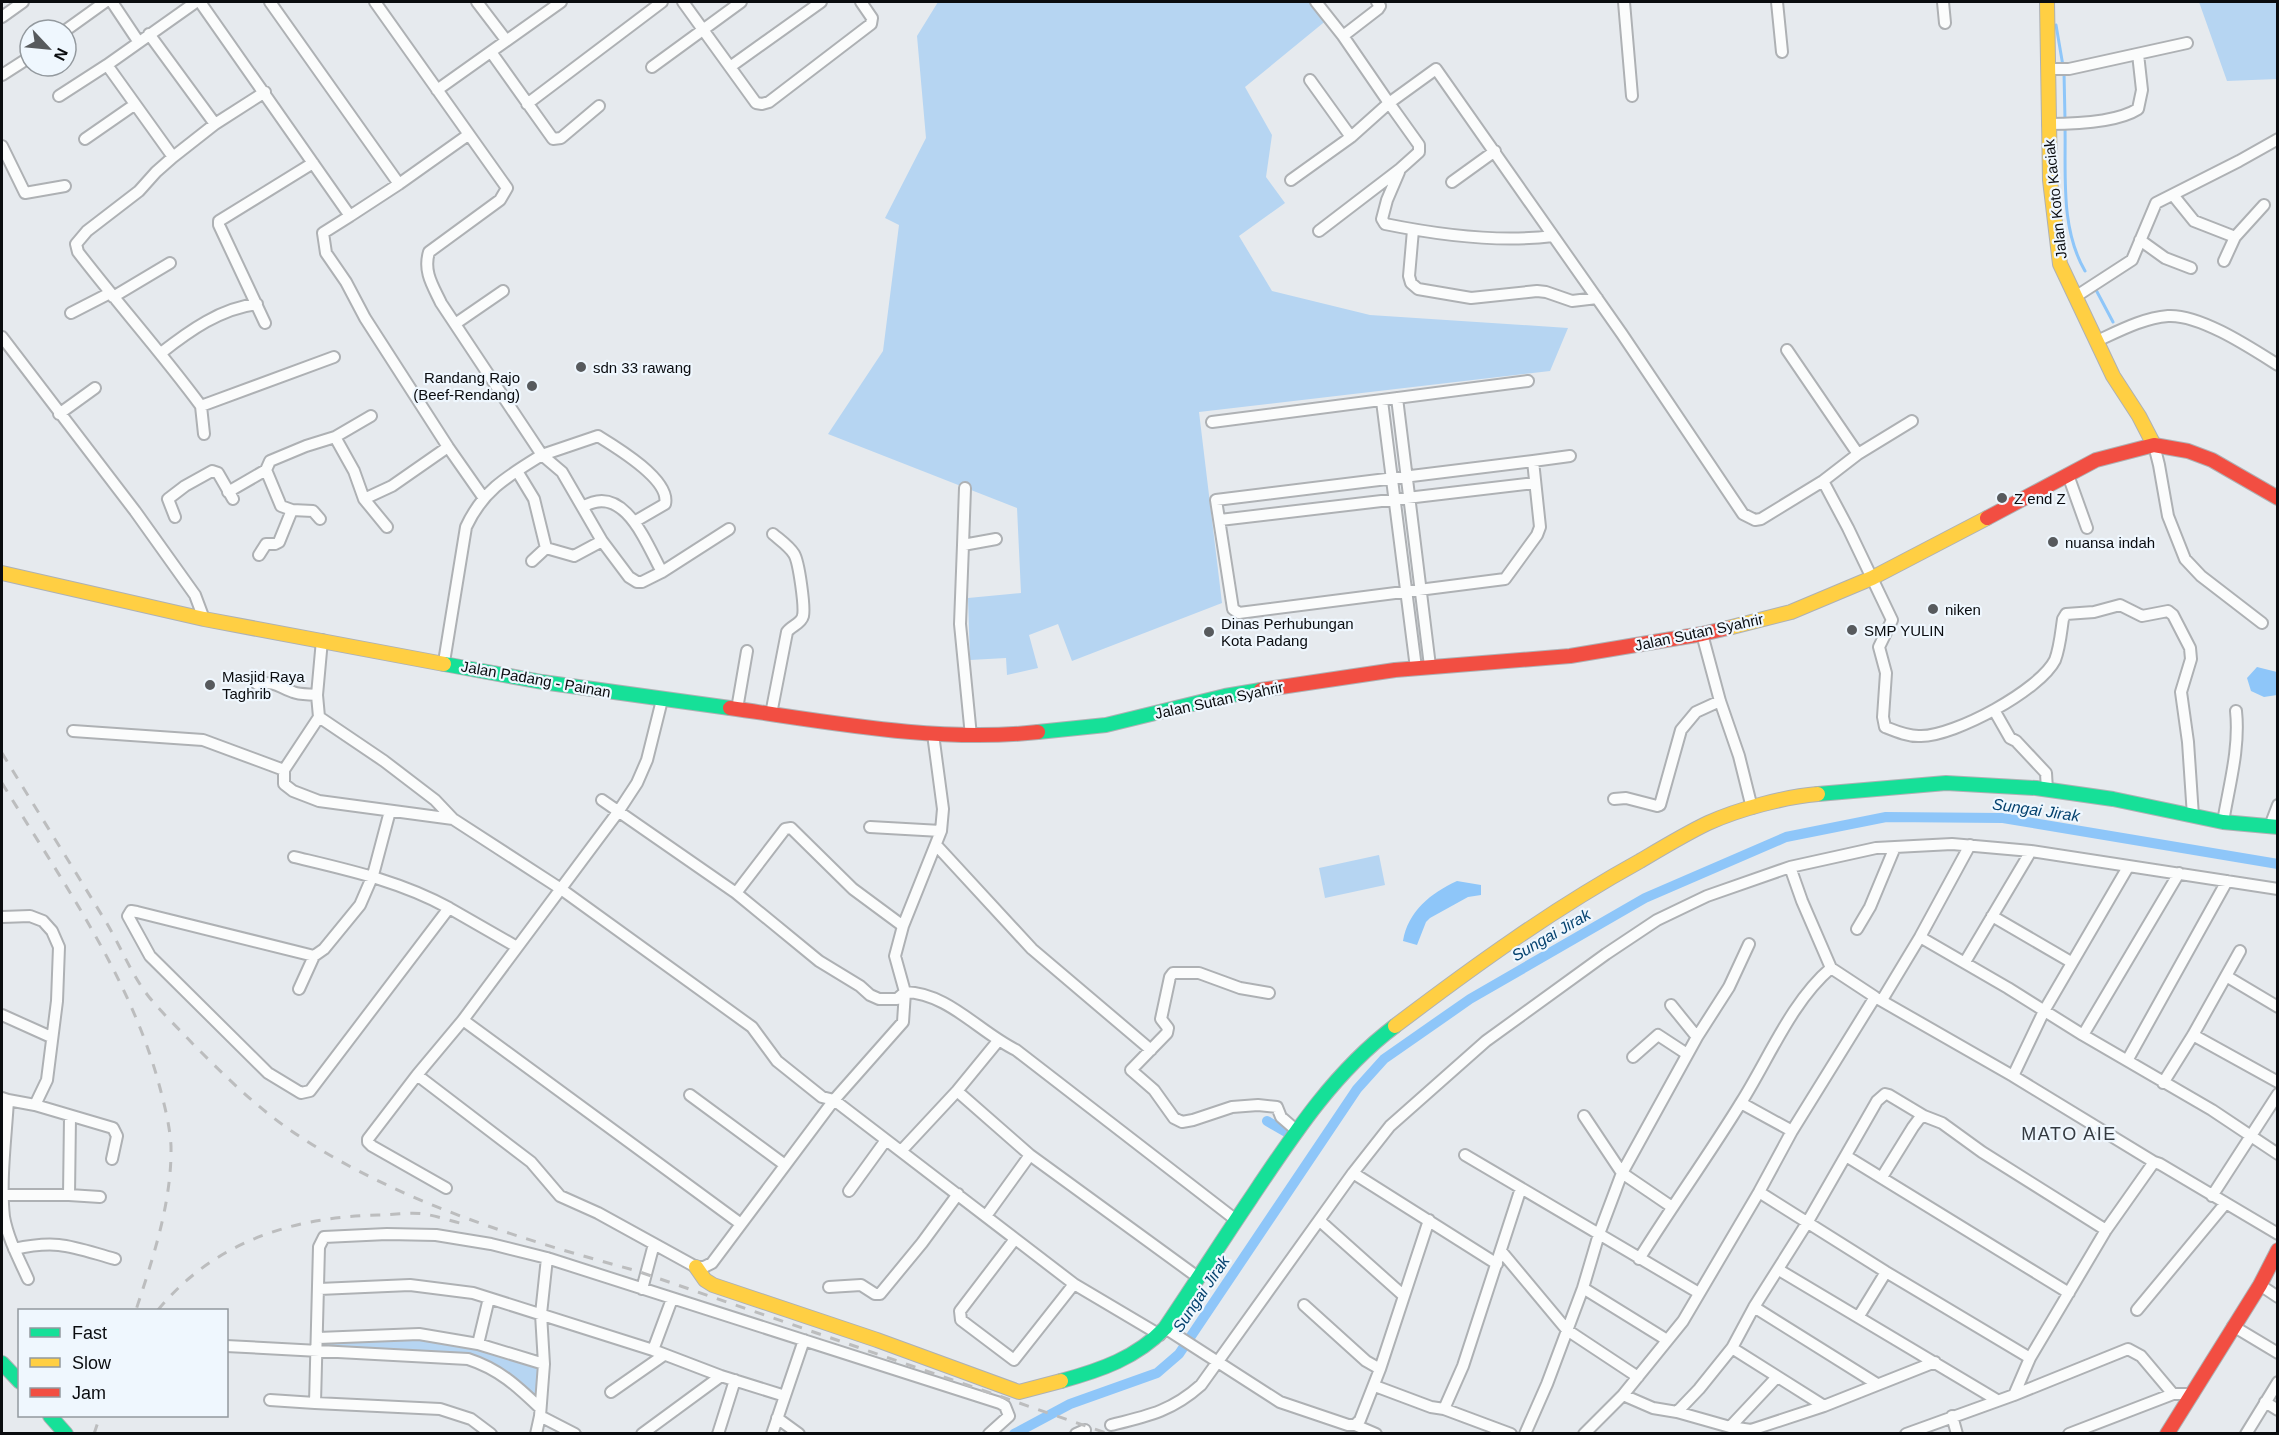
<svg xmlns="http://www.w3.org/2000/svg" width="2279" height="1435" font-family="Helvetica,sans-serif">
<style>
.green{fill:#b6d5f2}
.water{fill:#8ec6f9}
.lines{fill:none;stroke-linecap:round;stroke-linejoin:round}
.stream{stroke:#8ec6f9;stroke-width:3}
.canal{stroke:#8ec6f9;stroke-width:10}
.street-casing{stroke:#aeb1b4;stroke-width:14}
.fast-casing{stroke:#aeb1b4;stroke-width:16}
.slow-casing{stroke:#aeb1b4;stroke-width:16}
.jam-casing{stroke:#aeb1b4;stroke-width:16}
.street{stroke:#fbfcfc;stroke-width:10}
.fast{stroke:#16e098;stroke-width:14}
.slow{stroke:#ffcf43;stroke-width:14}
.jam{stroke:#f24e42;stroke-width:14}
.rail{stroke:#bcbdbe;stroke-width:3;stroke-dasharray:10 10;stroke-linecap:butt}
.poi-dot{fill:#575a5d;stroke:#eff7fe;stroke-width:2}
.labels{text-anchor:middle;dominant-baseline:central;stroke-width:4.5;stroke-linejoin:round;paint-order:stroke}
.street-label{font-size:15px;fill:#0a0c0f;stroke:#eff7fe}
.poi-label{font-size:15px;fill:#0a0c0f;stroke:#eff7fe;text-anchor:start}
.water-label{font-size:16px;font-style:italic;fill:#05426f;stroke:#eff7fe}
.quarter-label{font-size:18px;letter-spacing:1.5px;fill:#343a40;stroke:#eff7fe}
</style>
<rect width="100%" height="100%" fill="#e6eaee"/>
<path class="green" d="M938 2H1314L1328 19 1245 87 1272 135 1266 177 1285 203 1239 236 1272 291 1370 315 1568 328 1550 371 1199 412 1222 603 1072 661 1058 624 1029 635 1038 668 1007 675 1006 658 970 660 968 598 1021 593 1017 508 828 434 883 351 899 225 885 218 926 138 917 36Z
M2199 2H2277V79L2227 81Z
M1379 855 1385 885 1325 898 1319 868Z
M424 1336 469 1343 540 1366 536 1402 481 1361 322 1347 324 1341Z"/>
<path class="water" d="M2257 667 2277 672V695L2264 697 2251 691 2247 678Z
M1457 881 1481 885V895L1468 897 1430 918 1426 922 1417 945 1403 941C1408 911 1431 893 1457 881Z"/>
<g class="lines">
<path class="stream" d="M2056 25 2063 66
M2064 72 2065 120
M2065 126C2066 174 2060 228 2085 271
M2095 288 2113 322"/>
<path class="canal" d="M1267 1121 1286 1132
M1014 1434 1070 1404 1157 1373 1179 1354 1357 1089 1384 1059 1470 999 1645 898 1786 837 1886 817 2003 818 2278 864"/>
<g class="street-casing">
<path id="street" d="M112 2 138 41
M200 2 350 216 399 184
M270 2 399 184 468 135
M375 2 507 188 500 200 429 252C423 272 433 286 441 303L542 455C508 476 483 490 466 527L444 662
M477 2 506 40
M683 2 756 103 762 104 769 102 871 24 872 18 861 2
M1316 2 1343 36
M1624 2 1632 96
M1777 2 1782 52
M1943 2 1945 23
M2 17 23 2
M66 30 105 2
M149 34 215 124
M491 52 553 139 561 138 599 106
M107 65 173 157
M652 67 741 2
M730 67 821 2
M2048 69H2069L2187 43
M2 75 30 57
M1310 80 1351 137
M437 90 561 2
M265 92 215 124 173 157 156 172 139 191 87 231 76 244 78 252C118 304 162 353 201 406L334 357
M59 96 107 65 196 2
M527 104 662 2
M2048 124C2073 124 2116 123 2138 109L2142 90 2138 54
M85 139 134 105
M2 146 25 193 65 186
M1399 172 1387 200 1382 219 1385 224C1439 235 1498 243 1553 236
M1291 180 1351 137 1389 103 1343 36 1378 9 1380 6 1377 2
M1452 182 1495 151
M2173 195 2194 221 2235 237
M350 216 323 233 326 253 346 282 365 318 448 447 483 497
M1413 230 1409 276 1411 283 1418 289 1471 298 1537 291 1546 292 1572 301 1597 298
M1319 231 1400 169 1419 152V145L1389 103 1436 69 1622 334 1743 514 1755 520 1761 519 1823 481 1858 454 1912 421
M2140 240 2165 258 2191 268
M2224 261 2235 237 2264 205
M113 297 170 263
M2075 297 2132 260 2156 203 2239 161 2278 139
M71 313 110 293
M265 323 219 225V221L313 163
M455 324 503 291
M2 337 135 511 195 595 204 619
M2097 341C2119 331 2143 318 2168 316 2200 314 2251 348 2278 365
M1787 350 1858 454
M161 353C189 331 221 308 257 304
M1397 398 1430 666
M1382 401 1416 668
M201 406 204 434
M59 414 95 388
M1212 422 1528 381
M335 437 371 416
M2154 445 2159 465 2168 516 2185 559 2201 576 2262 623
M542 455 562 472 602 541 629 577 637 582H642L662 572 729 529
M542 455 598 436C616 447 671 480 665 504L634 522
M1533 461 1540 527 1537 535 1505 579 1239 613 1233 609 1216 500 1533 461 1570 456
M517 471 534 499 546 548
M2068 475 2087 528
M1823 481 1848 528 1892 620 1879 647 1886 673 1883 717 1885 727C1895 731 1909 737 1921 736 1955 736 2040 690 2055 660 2060 647 2061 632 2063 619L2066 614 2094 612 2120 605 2142 616 2168 611 2173 615 2190 648 2191 659 2181 692 2188 742 2193 816
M228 492 266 470
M364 499 392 486 448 447
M583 507C624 482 646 543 662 572
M175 517 168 499 185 486 212 471 218 473 233 499
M320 519 313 511 292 510 281 506 266 470 270 461 306 446 335 437 354 471 364 499 387 527
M1220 520 1535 483
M963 545 965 488
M259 555 266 544H275L279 542 292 510
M532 561 546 548 574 556 602 541
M1702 634 1720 701 1739 756 1752 808
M322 640 317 695 319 717 384 761 435 800 453 819 561 889 752 1027 777 1061 822 1097 834 1100 1074 1284 1160 1335
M257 684C278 681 276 686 293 692 300 695 310 694 317 695
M737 709 747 651
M1994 710 2010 738 2016 741 2046 773 2047 790
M771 714 787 632C791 626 801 624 803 616 805 607 799 562 794 554 789 546 780 540 773 534
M319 717 284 770V784L293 791 319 801 453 819
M73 731 203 740 284 770
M971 736 960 624 963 545 996 539
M1614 799 1626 798 1657 806 1660 805 1681 730 1696 712 1720 701
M602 800 736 893
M390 811 373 875 360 905 324 949 314 956 137 912 131 911 128 916 150 956 268 1073 301 1093 310 1091 449 908 517 947
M2223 822C2229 786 2240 748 2236 711
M2270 826 2278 805
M870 827 941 831
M937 846 1032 949 1151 1050
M294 857C348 870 400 881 449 908
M1790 867 1802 901 1831 968
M1992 916 2071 962
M2 917 30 916 43 921 52 931 59 947 57 1001 47 1080 35 1105
M903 926 853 889 791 828 785 829 736 893 819 961 860 986 870 995 879 999H897L905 992C948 993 979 1032 1016 1050L1236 1220
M1857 929 1870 907 1895 847
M1920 937 2008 988 2083 1035 2212 1110 2278 1154
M1965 962 2031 851
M2226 976 2278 1007
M299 989 314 956
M1269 993 1240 988 1199 973H1173L1170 977 1161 1019 1168 1028 1167 1033 1131 1070 1154 1090 1174 1118 1182 1122 1193 1120 1232 1107 1258 1105 1277 1107 1281 1117 1296 1130
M1882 1000 1920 937 1970 845
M1671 1005 1697 1037 1729 987 1749 944
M2 1015 51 1037
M463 1020 741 1224
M2083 1035 2179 873
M2193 1035 2278 1082
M1633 1057 1658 1035 1687 1054
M2128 1059 2227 881
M417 1075 531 1162 560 1196 598 1213 696 1267H704L712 1263 834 1100 903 1022 905 992 895 956 903 926 941 831 943 809 933 734
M2013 1076 2044 1011 2128 867
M2163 1083 2193 1035 2240 951
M957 1091 1030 1155
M690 1095 785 1165
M2 1098 8 1100C6 1136 0 1181 4 1217 8 1239 19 1259 28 1279
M8 1100 35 1105 113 1128 117 1136 112 1159
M1741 1103 1792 1131
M902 1150 957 1091 998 1041
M1465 1155 1699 1293
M1846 1156 2069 1293
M1353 1173 1497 1264
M1882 1177 1913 1127 1919 1119 1924 1116 1942 1123 1982 1152 2106 1230
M446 1188 372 1146 368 1142V1139L417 1075 463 1020 618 812 637 783 647 760 662 700
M849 1191 886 1140
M1759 1192 1886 1272 2030 1358
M2 1195H69L100 1197
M69 1195 70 1117
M2212 1196 2278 1094
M1672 1207 1622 1173 1697 1037
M986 1216 1030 1155 1192 1273
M1320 1221 1404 1296
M1015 1239 960 1311 961 1320 1014 1360 1074 1284
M14 1249C59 1239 72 1247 115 1259
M1501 1251 1567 1330 1638 1377
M1639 1259C1672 1206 1709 1155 1742 1101 1769 1058 1792 1001 1831 968L1875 997 2013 1076 2154 1162 2160 1164 2278 1234
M1779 1270 1997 1400
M2260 1285 2278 1297
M829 1287 861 1285 875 1294H880L922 1243 958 1194
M1583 1288 1667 1340
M319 1289 410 1285 473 1293 653 1350 721 1376 785 1396
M642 1289 654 1244
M1304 1305 1366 1361 1380 1369 1429 1220
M1754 1307 1877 1384
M2137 1310 2225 1204
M1859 1316 1886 1272
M2233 1326 2278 1353
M1165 1328 1280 1402 1348 1425H1355L1360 1420 1380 1369
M318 1338 419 1334 478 1344 544 1364
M478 1344 489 1298
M226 1346 468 1359C499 1369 517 1386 540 1408
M1732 1348 1824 1406
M653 1350 672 1299
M1375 1386 1431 1407 1444 1409
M611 1392 664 1355
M1623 1395 1653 1408 1677 1412 1730 1427 1751 1430 1824 1406 1935 1362
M2014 1395 2030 1358 2106 1230 2154 1162
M270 1400 315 1403
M2265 1402 2278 1410
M1677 1412 1699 1389 1732 1348 1754 1307 1807 1223 1877 1101 1885 1094 1889 1095 1924 1116
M540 1416 575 1434
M1952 1416 1957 1434
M777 1418 799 1434
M1111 1425C1148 1416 1172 1411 1201 1385L1353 1173 1390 1126 1486 1041 1606 954 1657 920 1707 896 1790 867 1876 848 1952 844 2031 851 2278 889
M1355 1425 1376 1434
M1730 1427 1776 1378
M491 1434 471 1419 440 1409 315 1403 319 1247 324 1237 387 1234 436 1235 491 1244 547 1258 1000 1403 1005 1406 1009 1416 989 1434
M536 1434 540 1416 544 1364 541 1314 547 1258
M642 1434 721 1376
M718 1434 735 1380
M772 1434 804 1340
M1076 1434 1085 1430
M1511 1434 1444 1409 1463 1366 1521 1188
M1525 1434 1547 1384 1583 1288 1599 1234 1622 1173 1584 1116
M1584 1434 1623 1395 1683 1321 1759 1192 1792 1131 1875 997
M1906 1434 2014 1395 2128 1349 2141 1356 2173 1394
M2069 1434 2173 1394H2193
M2246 1434 2278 1382"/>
</g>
<g class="fast-casing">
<path id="fast" d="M444 664 542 682 730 708
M1038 732 1106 725 1225 696 1261 690
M1818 794 1946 783 2036 788 2113 799 2223 822 2278 827
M2 1363 20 1382
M1061 1381C1101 1370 1136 1358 1165 1328 1194 1285 1222 1241 1251 1198 1293 1135 1334 1072 1395 1026
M50 1416 66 1434"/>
</g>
<g class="slow-casing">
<path id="slow" d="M2047 2 2050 180 2060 264 2113 376 2139 416 2154 445
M2 573 204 619 444 664
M1728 628 1791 612 1872 578 1987 518
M1395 1026C1474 966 1553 909 1640 861 1662 848 1685 834 1708 823 1739 809 1784 797 1818 794
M696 1267 705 1280 713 1285 877 1340 1019 1392 1061 1381"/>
</g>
<g class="jam-casing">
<path id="jam" d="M1987 518 2096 460 2154 445 2188 451 2212 460 2278 498
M1261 690 1395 670 1570 656 1702 634 1728 628
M730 708C829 722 938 743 1038 732
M2167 1434 2260 1285 2278 1250"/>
</g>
<use href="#street" class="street"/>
<use href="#fast" class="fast"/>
<use href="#slow" class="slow"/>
<use href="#jam" class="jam"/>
<path class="rail" d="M2 753C36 809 72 866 106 922 121 947 131 974 149 997 162 1013 178 1028 192 1043 221 1072 250 1101 283 1125 387 1199 516 1238 637 1271L1109 1434
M2 783C61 880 131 977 160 1088 165 1107 170 1127 171 1146 172 1202 153 1258 136 1310
M158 1310C214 1242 292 1217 378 1215 393 1215 409 1212 424 1214 437 1216 451 1221 464 1224
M94 1434 100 1416"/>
</g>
<g class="poi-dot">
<circle cx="581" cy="367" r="6"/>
<circle cx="532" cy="386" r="6"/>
<circle cx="2002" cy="498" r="6"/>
<circle cx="2053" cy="542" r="6"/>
<circle cx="1933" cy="609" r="6"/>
<circle cx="1852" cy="630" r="6"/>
<circle cx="1209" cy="632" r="6"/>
<circle cx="210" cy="685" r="6"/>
</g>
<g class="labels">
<g class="street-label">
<text transform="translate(2055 199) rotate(-96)">Jalan Koto Kaciak</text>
<text transform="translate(1699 632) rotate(-12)">Jalan Sutan Syahrir</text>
<text transform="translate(536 679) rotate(10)">Jalan Padang - Painan</text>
<text transform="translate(1219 700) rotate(-12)">Jalan Sutan Syahrir</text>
</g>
<g class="poi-label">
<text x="593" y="367">sdn 33 rawang</text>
<text x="520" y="377" text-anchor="end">Randang Rajo<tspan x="520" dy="17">(Beef-Rendang)</tspan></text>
<text x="2014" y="498">Z end Z</text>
<text x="2065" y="542">nuansa indah</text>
<text x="1945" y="609">niken</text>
<text x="1221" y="623">Dinas Perhubungan<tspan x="1221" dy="17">Kota Padang</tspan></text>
<text x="1864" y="630">SMP YULIN</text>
<text x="222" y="676">Masjid Raya<tspan x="222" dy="17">Taghrib</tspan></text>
</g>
<g class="water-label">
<text transform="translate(2036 810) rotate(8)">Sungai Jirak</text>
<text transform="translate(1551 935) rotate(-30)">Sungai Jirak</text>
<text transform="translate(1201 1294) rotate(-56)">Sungai Jirak</text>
</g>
<g class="quarter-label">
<text x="2069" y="1134">MATO AIE</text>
</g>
</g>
<rect width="2279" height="1435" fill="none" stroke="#0a0c0f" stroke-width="6"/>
<rect x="18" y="1309" width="210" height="108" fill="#eff7fe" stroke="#93999e" stroke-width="1.5"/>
<rect x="30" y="1328" width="30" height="9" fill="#16e098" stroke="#93999e" stroke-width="1.5"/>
<text x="72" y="1339" font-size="18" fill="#0a0c0f">Fast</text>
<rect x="30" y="1358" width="30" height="9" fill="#ffcf43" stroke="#93999e" stroke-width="1.5"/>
<text x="72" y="1369" font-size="18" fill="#0a0c0f">Slow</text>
<rect x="30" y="1388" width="30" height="9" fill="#f24e42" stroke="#93999e" stroke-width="1.5"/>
<text x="72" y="1399" font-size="18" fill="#0a0c0f">Jam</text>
<g transform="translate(48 48) rotate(116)"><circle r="28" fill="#eff7fe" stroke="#93999e" stroke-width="1.5"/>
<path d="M0-4.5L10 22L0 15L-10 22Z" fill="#575a5d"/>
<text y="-9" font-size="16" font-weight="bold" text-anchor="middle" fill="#0a0c0f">N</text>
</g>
</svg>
